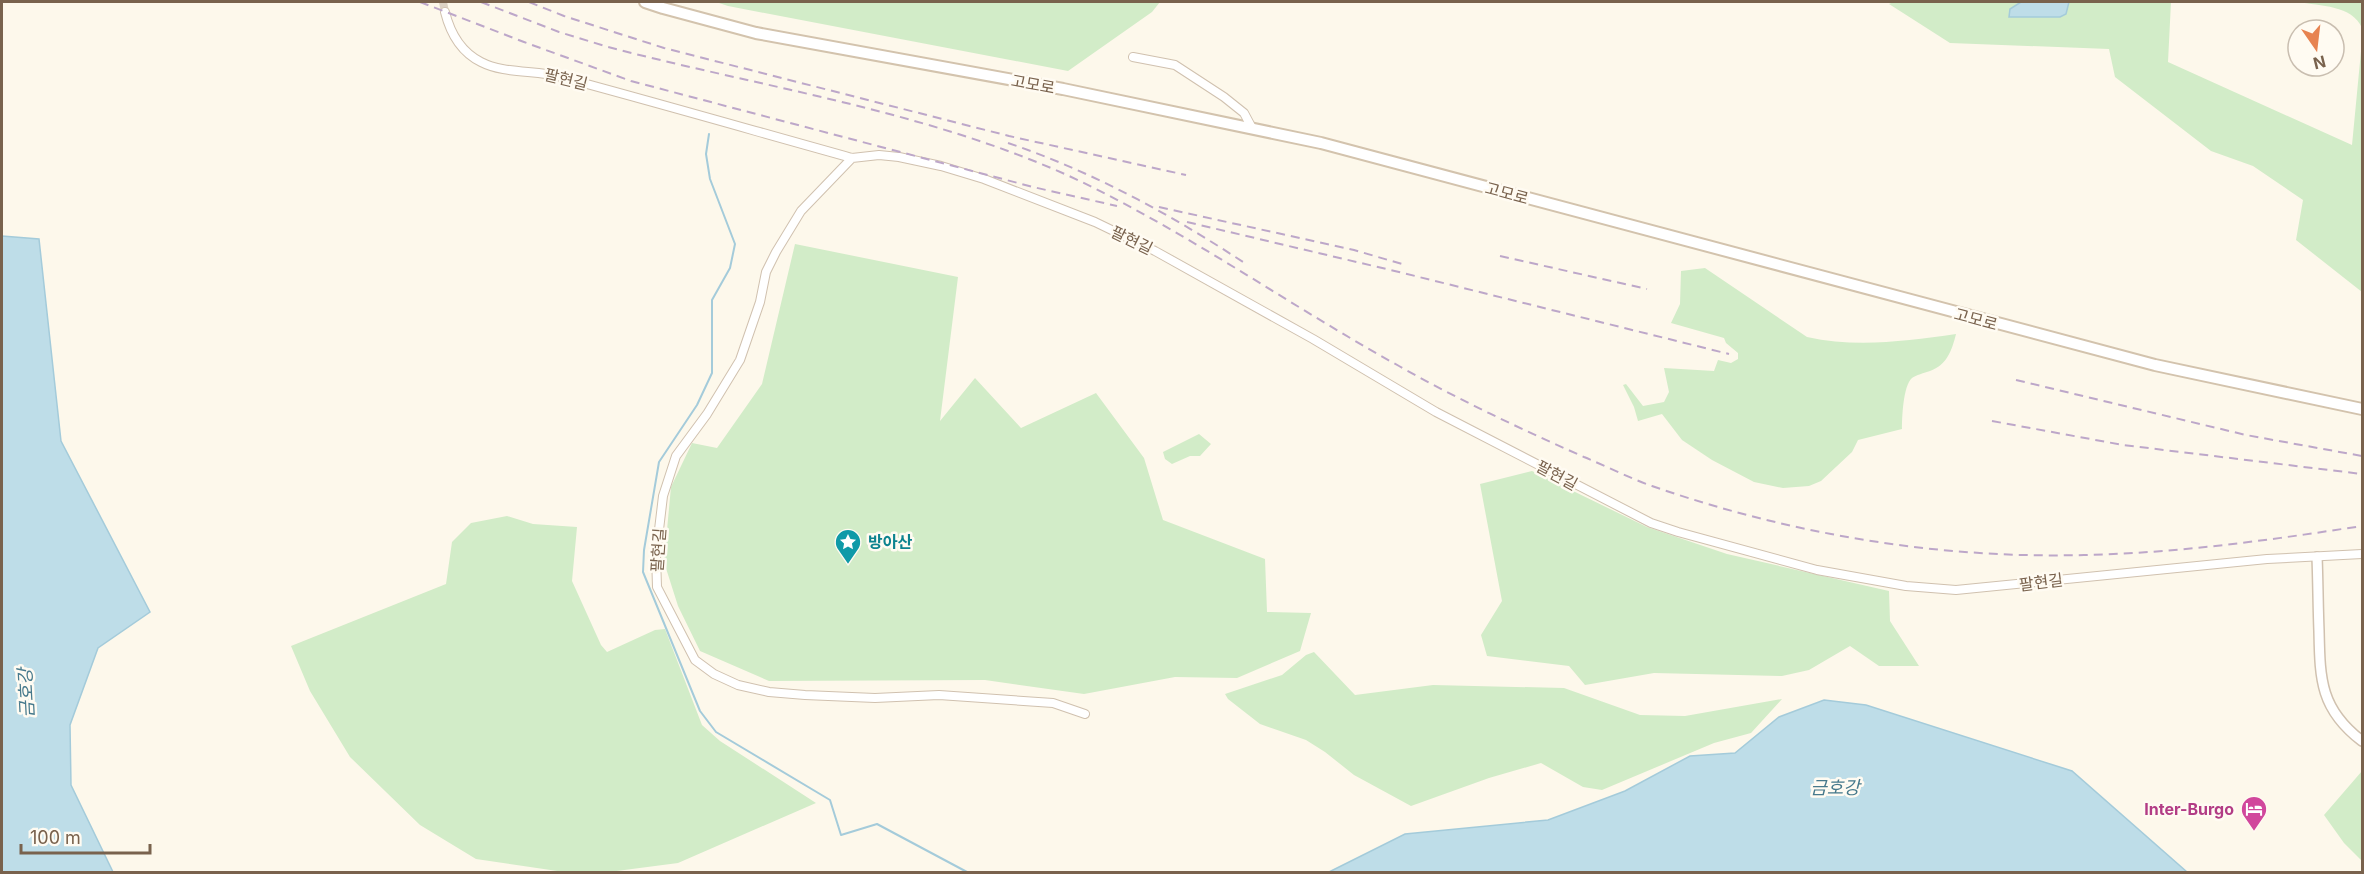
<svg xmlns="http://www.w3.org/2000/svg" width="2364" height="874" font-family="Inter,'Noto Sans KR',sans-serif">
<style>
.green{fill:#d2ecc8}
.water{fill:#bedde8;stroke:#a4cbda;stroke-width:1.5}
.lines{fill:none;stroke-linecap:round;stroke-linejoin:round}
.stream{stroke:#a4cbda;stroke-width:2}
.minor-tunnel{stroke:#dcd2c4;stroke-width:8;stroke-dasharray:8 4;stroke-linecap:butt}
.minor-casing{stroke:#d0c1af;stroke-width:10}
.tertiary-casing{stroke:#d0c1af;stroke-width:12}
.secondary-casing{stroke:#d3c3ad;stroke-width:14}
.minor{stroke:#fff;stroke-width:8}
.tertiary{stroke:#fff;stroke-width:9}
.secondary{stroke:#fff;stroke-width:10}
.rail{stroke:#bda7c9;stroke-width:2;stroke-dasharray:9 6;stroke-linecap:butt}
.labels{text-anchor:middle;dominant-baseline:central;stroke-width:5;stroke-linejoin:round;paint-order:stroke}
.street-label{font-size:16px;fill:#79624d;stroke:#fffbf2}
.culture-label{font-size:16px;font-weight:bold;fill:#0d838f;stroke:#fffbf2;text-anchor:start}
.hotel-label{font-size:16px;font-weight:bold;fill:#b23c85;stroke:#fffbf2;text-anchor:end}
.water-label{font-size:18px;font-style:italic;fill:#46798c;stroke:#fffbf2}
</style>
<rect width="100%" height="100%" fill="#fdf8eb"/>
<path class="green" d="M716 2H1160L1152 12 1068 71 728 6Z
M1893 2H2171L2168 62 2352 145 2362 41V292L2296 240 2303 200 2253 166 2211 151 2115 77 2109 49 1950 43 1889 4Z
M2298 2H2362V28C2352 5 2320 6 2298 2Z
M795 244 958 277 940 421 975 378 1021 428 1096 393 1144 458 1163 520 1265 559 1267 612 1311 613 1300 651 1237 678 1175 677 1084 694 985 680 769 681 700 651 678 606 664 562 671 487 692 443 717 448 762 384Z
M1705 268 1807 337C1857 348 1906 341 1956 334 1952 350 1947 365 1930 371 1924 373 1916 375 1912 378 1903 386 1902 418 1902 429L1858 440 1852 452 1821 481 1809 486 1783 488 1754 482 1712 460 1682 440 1662 414 1638 421 1634 407 1623 385 1626 384 1643 406 1664 402 1669 392 1664 368 1714 371 1718 360 1731 363 1738 359V353L1726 343 1724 338 1671 323 1680 304 1681 271Z
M1199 434 1211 444 1200 456H1190L1172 464 1165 459 1163 452Z
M1532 471 1647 527 1727 554 1889 591 1890 621 1919 666H1879L1850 646 1809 670 1782 676 1654 673 1585 685 1569 666 1487 656 1481 635 1502 601 1480 484Z
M507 516 533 524 577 527 572 581 601 645 607 652 655 630 665 629 702 725 720 741 816 803 678 863 609 872H564L476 859 420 825 350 757 310 691 291 646 446 584 452 542 471 523Z
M1314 652 1355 695 1433 685 1564 688 1640 715 1685 716 1782 699 1751 733 1714 743 1602 790 1583 787 1541 763 1489 778 1411 806 1354 775 1325 752 1306 740 1260 724 1228 699 1225 694 1282 675 1306 655Z
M2362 771V861L2344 843 2324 815Z"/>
<path class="water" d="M2021 2H2069L2066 14 2060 17H2009L2010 9Z
M2 236 39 239 61 441 150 612 98 648 70 725 71 785 113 872H2Z
M1824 700 1866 705 2072 771 2187 872H1329L1405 834 1548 820 1625 791 1690 756 1735 753 1779 717Z"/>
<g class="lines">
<path class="stream" d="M709 134 706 154 710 179 735 244 730 268 712 300V373L697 405 659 462 644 550 643 572 700 711 716 732 830 800 841 835 877 824 967 872"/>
<path class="minor-tunnel" d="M443 2 445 12"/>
<g class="minor-casing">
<path id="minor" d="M445 12C450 32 461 52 481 62 504 74 536 70 561 77 658 103 755 131 852 158L879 155 899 157 941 166 984 179 1095 222 1155 251 1313 339 1436 412 1651 523 1678 532 1817 570 1906 586 1956 590 2267 559 2362 554
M1133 57 1175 65 1224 97 1244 113 1252 128
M852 158 801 211 776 252 766 272 760 302 740 360 707 414 676 456 663 496 656 555 657 587 695 660 714 674 738 685 769 692 805 695 875 698 939 695 1053 703 1085 714"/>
</g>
<g class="tertiary-casing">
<path id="tertiary" d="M2317 557C2318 581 2318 606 2319 631 2320 679 2320 709 2362 741"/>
</g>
<g class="secondary-casing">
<path id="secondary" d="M645 2 663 8 756 33 1063 89 1321 143 2155 365 2362 409"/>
</g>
<use href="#minor" class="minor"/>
<use href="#tertiary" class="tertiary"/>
<use href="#secondary" class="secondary"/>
<path class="rail" d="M420 2 524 42 631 81 1033 187 1117 206
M481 2 559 32 608 47C761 87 922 110 1067 175 1183 229 1287 304 1399 366 1459 400 1521 429 1584 457 1606 466 1629 478 1652 486 1790 534 1938 559 2084 555 2178 553 2270 540 2362 526
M529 2 564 16 664 48 1009 136 1186 175
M1008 143C1091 171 1170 214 1243 262
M1159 207 1354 250 1402 264
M1187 222 1399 272 1729 354
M1500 256 1647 289
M2016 380 2246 435 2362 456
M1992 421 2123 445 2362 474"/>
</g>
<defs>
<g id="sight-pin" transform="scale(1.35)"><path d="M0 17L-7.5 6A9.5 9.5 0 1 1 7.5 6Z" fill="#0f9aa8" stroke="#fffbf2"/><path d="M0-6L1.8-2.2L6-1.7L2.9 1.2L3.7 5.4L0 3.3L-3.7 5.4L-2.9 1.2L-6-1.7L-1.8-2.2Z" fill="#fff"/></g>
<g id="hotel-pin" transform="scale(1.35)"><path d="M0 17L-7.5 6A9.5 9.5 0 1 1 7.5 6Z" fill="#d1479c" stroke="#fffbf2"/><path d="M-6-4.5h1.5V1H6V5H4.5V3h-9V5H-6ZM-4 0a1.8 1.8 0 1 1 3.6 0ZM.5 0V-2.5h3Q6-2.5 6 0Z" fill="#fff"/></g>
</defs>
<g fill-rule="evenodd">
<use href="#sight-pin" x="848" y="542"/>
<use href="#hotel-pin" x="2254" y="809"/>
</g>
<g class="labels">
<g class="street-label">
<text transform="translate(566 79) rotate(14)">팔현길</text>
<text transform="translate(1033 84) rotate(10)">고모로</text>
<text transform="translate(1507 193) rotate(15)">고모로</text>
<text transform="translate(1132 240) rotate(26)">팔현길</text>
<text transform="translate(1976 319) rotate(15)">고모로</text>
<text transform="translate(1557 475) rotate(28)">팔현길</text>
<text transform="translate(658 550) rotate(-86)">팔현길</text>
<text transform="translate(2041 582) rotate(-7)">팔현길</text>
</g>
<g class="culture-label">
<text x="868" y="542">방아산</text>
</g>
<g class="hotel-label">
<text x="2234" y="809">Inter-Burgo</text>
</g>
<g class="water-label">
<text transform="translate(26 693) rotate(-93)">금호강</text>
<text x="1835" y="787">금호강</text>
</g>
</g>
<rect width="2364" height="874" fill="none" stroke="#79624d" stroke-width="6"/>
<g transform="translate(2316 48) rotate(166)"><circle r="28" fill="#fffbf2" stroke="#c9beb0" stroke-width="1.5"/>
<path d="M0-4.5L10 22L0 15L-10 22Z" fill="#e78350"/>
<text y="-9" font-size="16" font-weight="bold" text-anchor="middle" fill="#79624d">N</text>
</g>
<path d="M21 844v9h129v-9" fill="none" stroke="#79624d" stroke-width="3"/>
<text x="30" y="844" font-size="18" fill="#79624d" stroke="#fffbf2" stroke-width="4.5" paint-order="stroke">100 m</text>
</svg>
